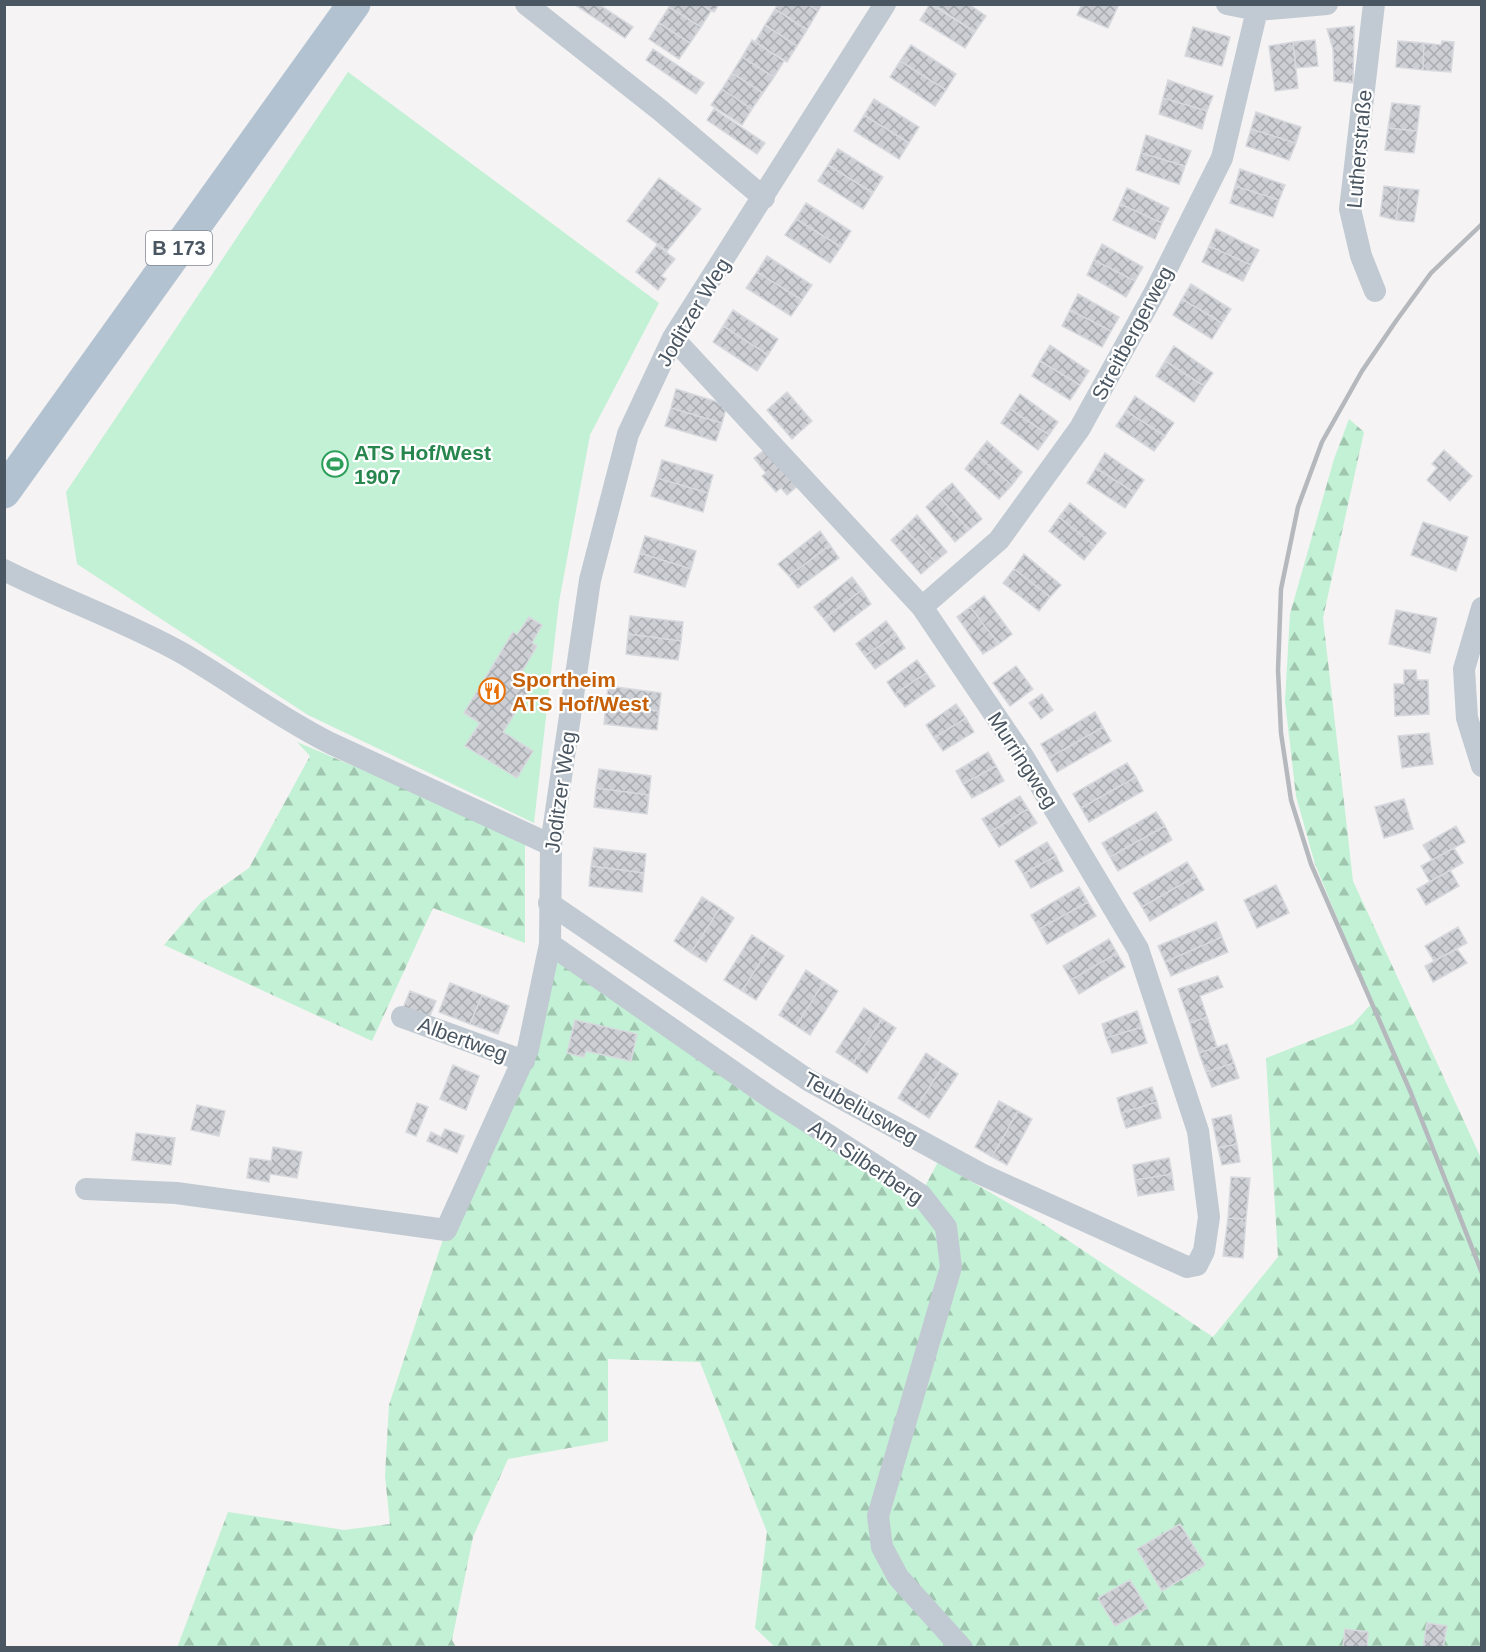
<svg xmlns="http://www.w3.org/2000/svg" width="1486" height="1652" font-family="Helvetica,sans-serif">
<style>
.forest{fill:url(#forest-firs)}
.garden{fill:#c3f1d5}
.building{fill:url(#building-cross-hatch);stroke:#d7d9de;stroke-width:1.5}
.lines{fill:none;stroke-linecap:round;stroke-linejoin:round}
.minor{stroke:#c1cad2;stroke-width:22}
.primary{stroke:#b3c2d1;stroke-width:33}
.rail{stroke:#b5b8bd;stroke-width:4.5}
.labels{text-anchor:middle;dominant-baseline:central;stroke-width:4.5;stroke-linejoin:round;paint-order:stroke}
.shield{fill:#fff;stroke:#808990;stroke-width:1.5}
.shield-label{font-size:20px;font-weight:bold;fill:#4a5661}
.street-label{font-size:21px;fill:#4a5661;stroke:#fff}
.leisure-label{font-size:21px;font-weight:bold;fill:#27864d;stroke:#fff;text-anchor:start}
.food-label{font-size:21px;font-weight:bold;fill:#c56008;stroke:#fff;text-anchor:start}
</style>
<defs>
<pattern id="forest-firs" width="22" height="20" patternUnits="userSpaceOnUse" patternTransform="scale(1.5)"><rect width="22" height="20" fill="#c3f1d5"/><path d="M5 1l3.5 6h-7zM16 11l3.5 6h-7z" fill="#a0c6b0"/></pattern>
<pattern id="building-cross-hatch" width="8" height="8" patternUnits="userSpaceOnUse" patternTransform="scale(1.5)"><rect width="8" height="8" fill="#cdcfd5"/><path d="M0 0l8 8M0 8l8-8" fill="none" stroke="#a8abb0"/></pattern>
</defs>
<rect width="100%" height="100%" fill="#f5f3f3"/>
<path class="forest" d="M1349 419 1364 432 1323 618 1353 881 1481 1158V1647H775L755 1628 767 1532 700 1362 608 1359V1441L508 1459 473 1537 452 1640 456 1647 177 1648 228 1512 344 1530 390 1524 385 1476 389 1405 446 1230 524 1061 550 944 921 1194 938 1162 1039 1221 1213 1337 1278 1257 1266 1058 1353 1024 1372 1003 1315 864 1296 796 1285 701 1290 614 1334 459Z
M297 742 525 839V943L433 908 372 1041 164 945 202 901 249 868 310 756Z"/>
<path class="garden" d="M348 72 659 303 590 435 559 602 534 823 308 715 77 564 66 492Z"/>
<path class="building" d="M598 4 633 27 625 38 575 5Z
M671 4H701L711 11 701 27 669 7Z
M701 4H719L714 12Z
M778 4H807L818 11 807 30 775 9Z
M807 4H822L818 11Z
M930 4 975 32 965 48 920 20Z
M933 4H968L986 16 975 32Z
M1082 4H1119L1108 28 1077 15Z
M669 7 701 27 690 43 659 23Z
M775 9 807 30 797 46 765 25Z
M659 23 690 43 679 59 649 39Z
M765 25 797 46 787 62 755 42Z
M1354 26 1353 83 1334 81 1333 49 1327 29Z
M1193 27 1230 37 1222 66 1185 56Z
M752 40 784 61 774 77 742 57Z
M1315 40 1318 66 1296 68 1293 42Z
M1398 41 1424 43 1423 70 1396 67Z
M1442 41 1454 42 1451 72 1423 70 1424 43 1441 45Z
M1293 42 1298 88 1275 91 1269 46Z
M911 45 956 74 946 90 900 61Z
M653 49 704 83 696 94 646 60Z
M742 57 774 77 763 93 732 73Z
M900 61 946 90 935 106 890 77Z
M732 73 763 93 752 109 722 89Z
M1168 80 1213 96 1207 111 1163 98Z
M722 89 752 109 742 125 711 105Z
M1163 98 1207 111 1202 129 1159 114Z
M874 99 919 127 909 143 864 115Z
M1392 103 1420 106 1417 131 1388 128Z
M714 109 765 143 757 154 707 120Z
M1256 112 1301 127 1296 143 1251 129Z
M864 115 909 143 899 159 854 131Z
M1388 128 1417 131 1414 153 1385 150Z
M1251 129 1296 143 1289 160 1246 146Z
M1146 135 1191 151 1185 166 1141 153Z
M838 149 883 177 873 193 828 165Z
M1141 153 1185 166 1179 184 1136 170Z
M828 165 873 193 863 209 818 181Z
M1240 169 1285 185 1279 200 1235 186Z
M659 178 701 209 667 251 627 221Z
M1235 186 1279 200 1273 217 1230 203Z
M1384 186 1400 188 1396 220 1380 216Z
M1127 188 1169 208 1162 223 1120 204Z
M1400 188 1419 190 1414 222 1396 220Z
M806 203 851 231 841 247 796 219Z
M1120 204 1162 223 1155 239 1113 220Z
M796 219 841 247 830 263 785 235Z
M1216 229 1259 250 1251 265 1209 246Z
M1102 244 1143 267 1135 281 1094 260Z
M657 245 675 259 661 276 666 279 658 290 636 272Z
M1209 246 1251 265 1243 281 1202 262Z
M767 256 812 285 802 300 757 272Z
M1094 260 1135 281 1126 297 1087 275Z
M757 272 802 300 791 316 746 288Z
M1191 284 1231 309 1222 323 1182 299Z
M1078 294 1119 317 1111 331 1070 310Z
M1182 299 1222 323 1212 339 1173 315Z
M733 310 778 339 768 355 723 326Z
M1070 310 1111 331 1102 347 1062 326Z
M723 326 768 355 757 371 713 342Z
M1050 345 1089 371 1080 385 1040 361Z
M1174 346 1213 373 1204 386 1165 361Z
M1040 361 1080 385 1070 400 1032 376Z
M1165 361 1204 386 1194 402 1156 376Z
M676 389 727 405 722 423 671 408Z
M787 392 812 421 792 439 767 410Z
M1020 394 1058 422 1049 435 1010 409Z
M1135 396 1174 423 1165 436 1126 411Z
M671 408 722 423 716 441 665 426Z
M1010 409 1049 435 1038 450 1001 423Z
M1126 411 1165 436 1154 451 1116 426Z
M987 441 1022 472 1012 485 976 455Z
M768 447 800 484 787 495 781 488 776 492 762 476 766 473 754 458Z
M1444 450 1472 476 1450 501 1427 480 1437 468 1432 464Z
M1105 453 1144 480 1135 493 1096 468Z
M976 455 1012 485 999 499 965 469Z
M662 460 713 475 708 493 657 478Z
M1096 468 1135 493 1125 508 1087 483Z
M657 478 708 493 703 512 651 496Z
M952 483 982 519 969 530 938 495Z
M938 495 969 530 955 542 926 507Z
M1070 503 1106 533 1095 546 1059 517Z
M917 515 947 552 935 562 904 528Z
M1059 517 1095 546 1084 560 1049 531Z
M1423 522 1468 537 1456 571 1411 555Z
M904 528 935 562 921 574 891 540Z
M820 531 830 545 789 576 778 564Z
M645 536 696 551 691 569 640 553Z
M830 545 839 558 798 588 789 576Z
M640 553 691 569 685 587 634 572Z
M1024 554 1061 585 1050 597 1014 569Z
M1014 569 1050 597 1039 611 1003 583Z
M852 577 862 590 824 619 814 607Z
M862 590 871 604 834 632 824 619Z
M984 596 1012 634 999 644 970 607Z
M970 607 999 644 983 654 957 617Z
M1396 610 1437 618 1430 653 1389 644Z
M630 616 683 622 681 641 628 634Z
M529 617 542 625 532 643 537 646 518 678 532 686 503 732 533 751 517 778 465 746 480 723 464 713 513 632 517 635Z
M886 621 896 634 865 656 856 644Z
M628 634 681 641 678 660 626 654Z
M896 634 905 648 875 669 865 656Z
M917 660 926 673 895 694 887 682Z
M1016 666 1033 689 1010 706 993 683Z
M1404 670H1416L1417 680H1428L1429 714 1395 716 1394 684H1404Z
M926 673 935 686 905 707 895 694Z
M608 686 661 693 659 711 606 705Z
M1042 694 1053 710 1041 719 1029 703Z
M956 704 966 718 934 738 926 725Z
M606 705 659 711 657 730 604 724Z
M1095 712 1103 727 1049 758 1041 744Z
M966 718 974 732 943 751 934 738Z
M1103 727 1111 741 1057 772 1049 758Z
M1429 733 1433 764 1402 768 1398 736Z
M988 752 996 766 963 784 956 771Z
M1127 763 1136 777 1081 808 1073 794Z
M996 766 1004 781 972 798 963 784Z
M599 769 651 776 649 795 596 788Z
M1136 777 1143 791 1089 822 1081 808Z
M596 788 649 795 647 814 594 807Z
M1020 796 1028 809 990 832 982 819Z
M1404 799 1413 829 1384 838 1375 807Z
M1028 809 1037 823 999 847 990 832Z
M1156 812 1165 826 1110 857 1102 843Z
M1165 826 1172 840 1118 871 1110 857Z
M1456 826 1465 842 1432 860 1423 845Z
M1047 842 1056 856 1023 874 1015 861Z
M594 848 646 854 644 873 591 866Z
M1454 848 1463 863 1430 882 1421 866Z
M1056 856 1063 871 1031 888 1023 874Z
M1187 862 1196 876 1142 907 1133 893Z
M591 866 644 873 642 892 589 886Z
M1450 870 1459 886 1426 905 1417 889Z
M1196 876 1204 890 1150 921 1142 907Z
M1276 885 1289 913 1257 928 1244 900Z
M1079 887 1088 902 1039 929 1031 915Z
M702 897 720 908 691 953 674 941Z
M1088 902 1096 916 1047 944 1039 929Z
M720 908 734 918 706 962 691 953Z
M1216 922 1222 937 1165 962 1158 946Z
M1458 927 1467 943 1434 961 1425 946Z
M752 935 770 947 742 991 724 980Z
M1222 937 1228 952 1171 976 1165 962Z
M1109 939 1117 953 1071 980 1063 966Z
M770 947 784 956 756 1000 742 991Z
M1457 949 1467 963 1433 982 1425 966Z
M1117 953 1125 967 1079 994 1071 980Z
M806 970 824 982 796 1026 779 1015Z
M1218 976 1223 987 1200 996 1207 1017 1190 1023 1178 989Z
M824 982 838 991 810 1035 796 1026Z
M450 983 482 995 470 1024 439 1012Z
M410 991 436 1001 429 1018 403 1008Z
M482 995 509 1006 498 1034 470 1024Z
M864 1008 882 1019 853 1063 836 1052Z
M1137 1011 1142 1027 1106 1038 1102 1024Z
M1207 1017 1217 1047 1199 1053 1190 1023Z
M882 1019 896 1028 867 1073 853 1063Z
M575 1020 637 1034 631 1061 586 1051 584 1057 567 1053Z
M1142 1027 1147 1043 1112 1053 1106 1038Z
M1227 1044 1234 1063 1206 1072 1199 1053Z
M926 1053 944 1065 915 1109 898 1098Z
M1234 1063 1239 1078 1212 1087 1206 1072Z
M453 1065 479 1076 466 1110 440 1099Z
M944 1065 958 1074 929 1118 915 1109Z
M1152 1087 1157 1102 1121 1113 1117 1098Z
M999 1101 1018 1111 992 1157 975 1147Z
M1157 1102 1161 1118 1126 1128 1121 1113Z
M417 1103 428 1107 416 1136 406 1132Z
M197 1105 225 1111 219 1136 191 1130Z
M1018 1111 1032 1119 1007 1165 992 1157Z
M1231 1115 1237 1144 1218 1148 1212 1119Z
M445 1129 464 1136 457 1153 427 1141 431 1132 441 1137Z
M136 1133 175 1138 171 1165 132 1160Z
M1237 1144 1240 1162 1222 1165 1218 1148Z
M273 1147 302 1152 297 1178 270 1174 269 1182 247 1178 250 1158 271 1161Z
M1169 1158 1172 1174 1135 1180 1133 1165Z
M1172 1174 1174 1190 1138 1196 1135 1180Z
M1231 1177 1250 1178 1246 1219 1228 1218Z
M1228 1218 1246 1219 1243 1258 1223 1256Z
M1180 1524 1205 1565 1162 1591 1137 1549Z
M1130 1580 1147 1608 1115 1626 1098 1598Z
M1427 1623 1447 1626 1443 1648H1423Z
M1345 1629 1368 1632 1367 1648H1343Z"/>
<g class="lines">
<path class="minor" d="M526 4 660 110 764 198
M1227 4 1257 10 1327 4
M1374 4 1350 209 1361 256 1375 291
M4 570C63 600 125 621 182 653 232 682 278 717 330 743L551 845
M922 607 999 540 1080 428 1156 290 1222 158 1257 10
M1482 608 1464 669 1467 718 1482 766
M549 903 808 1080 981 1174 1187 1267 1197 1265 1204 1251 1209 1217 1198 1131 1138 949 1024 758 922 607 673 338
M550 944 771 1098 921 1195 946 1227 951 1267 878 1516 882 1547 898 1577 962 1648
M402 1017 524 1061
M86 1189 176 1193 446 1230 528 1049 550 944 551 845 590 580 628 434 673 338 885 4"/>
<path class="primary" d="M4 492 354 4"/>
<path class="rail" d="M1482 224 1431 273 1396 321 1362 371 1322 442 1298 507 1281 589 1278 670 1281 733 1291 800 1311 864 1411 1093 1482 1273"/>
</g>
<defs>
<g id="stadium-ring" transform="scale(1.35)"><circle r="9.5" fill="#fff" stroke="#2e9e5b" stroke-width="1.5"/><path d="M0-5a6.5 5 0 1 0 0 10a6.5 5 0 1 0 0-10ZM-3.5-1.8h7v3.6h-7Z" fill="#2e9e5b"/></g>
<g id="restaurant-ring" transform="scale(1.35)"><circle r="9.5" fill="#fff" stroke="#e8710a" stroke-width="1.5"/><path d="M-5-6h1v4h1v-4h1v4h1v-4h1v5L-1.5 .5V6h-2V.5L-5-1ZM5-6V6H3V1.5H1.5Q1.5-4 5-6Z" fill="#e8710a"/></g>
</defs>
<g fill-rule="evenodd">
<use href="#stadium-ring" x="335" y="464"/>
<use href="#restaurant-ring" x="492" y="691"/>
</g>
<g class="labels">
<rect class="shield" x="146" y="231" width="66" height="34" rx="4.5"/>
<g class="shield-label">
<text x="179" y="248">B 173</text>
</g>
<g class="street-label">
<text transform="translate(1359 149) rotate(-85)">Lutherstraße</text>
<text transform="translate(693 312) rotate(-59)">Joditzer Weg</text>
<text transform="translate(1132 333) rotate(-62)">Streitbergerweg</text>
<text transform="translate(1023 760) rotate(57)">Murringweg</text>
<text transform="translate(560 792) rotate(-82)">Joditzer Weg</text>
<text transform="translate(463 1039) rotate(20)">Albertweg</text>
<text transform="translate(861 1108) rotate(29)">Teubeliusweg</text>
<text transform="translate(866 1162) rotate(34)">Am Silberberg</text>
</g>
<g class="leisure-label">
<text x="354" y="452">ATS Hof/West<tspan x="354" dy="24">1907</tspan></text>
</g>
<g class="food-label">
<text x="512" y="679">Sportheim<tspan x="512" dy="24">ATS Hof/West</tspan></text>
</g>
</g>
<rect width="1486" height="1652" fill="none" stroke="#4a5661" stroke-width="12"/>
</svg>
